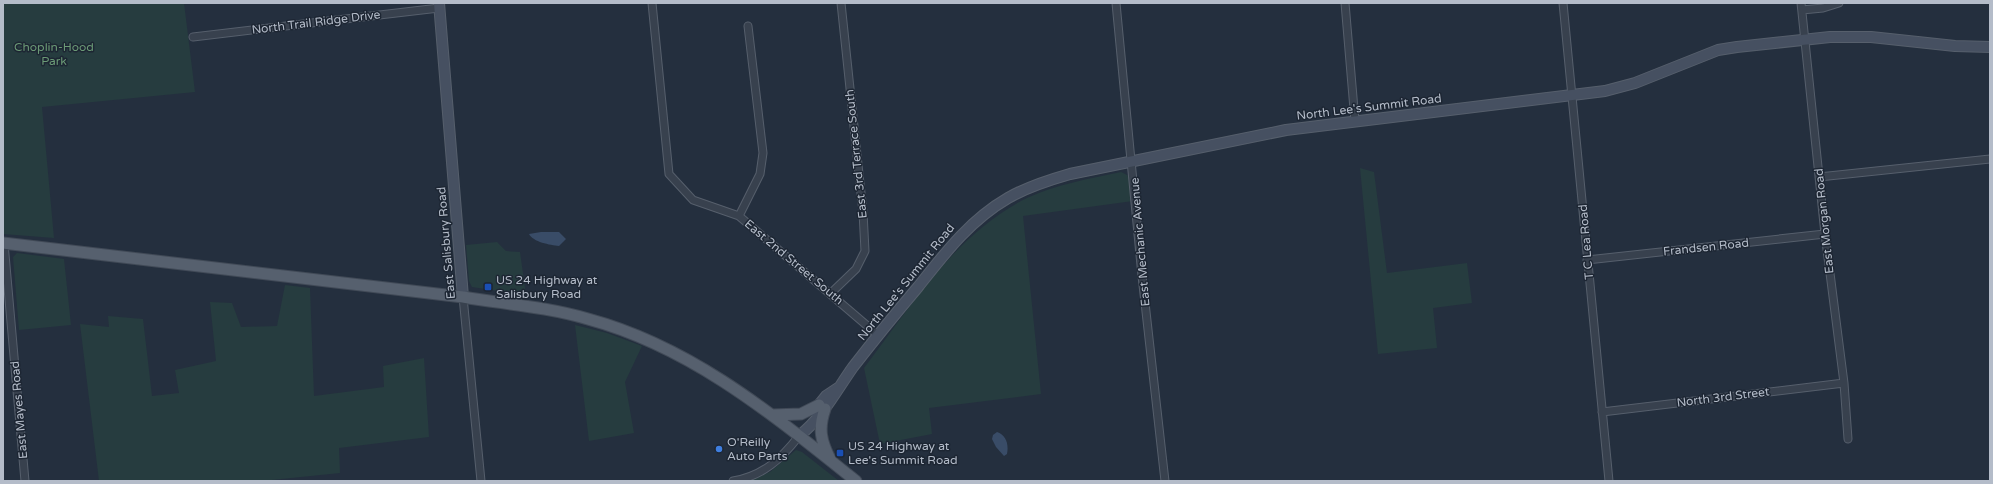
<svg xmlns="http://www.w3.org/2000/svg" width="1993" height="484" font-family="'Varela Round',sans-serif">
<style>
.green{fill:#263c3f}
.water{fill:#394c67}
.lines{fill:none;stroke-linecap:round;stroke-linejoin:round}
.street-casing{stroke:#565f6c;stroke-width:9}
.secondary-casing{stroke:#565f6c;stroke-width:12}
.primary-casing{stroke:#414a57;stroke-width:13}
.street{stroke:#38414e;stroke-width:7}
.secondary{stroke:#465061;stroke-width:10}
.primary{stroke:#56606e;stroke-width:11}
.transit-dot{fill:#1a4fb4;stroke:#1d2633;stroke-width:1.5}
.shop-dot{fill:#3f7fe0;stroke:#1d2633;stroke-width:1.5}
.labels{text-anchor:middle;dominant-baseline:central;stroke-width:3;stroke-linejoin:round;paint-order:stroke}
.street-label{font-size:12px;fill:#b4bcc9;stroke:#1d2633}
.park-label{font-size:12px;fill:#6b9a76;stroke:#1d2633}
.poi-label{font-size:12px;fill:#b4bcc9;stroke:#1d2633;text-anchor:start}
</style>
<rect width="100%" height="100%" fill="#242f3e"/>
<path class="green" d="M3 3H184L195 92 42 107 54 238 3 234Z
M1360 168 1374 172 1387 273 1467 263 1472 303 1433 308 1437 348 1378 354Z
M1121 172 1129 176 1133 201 1023 216 1041 394 929 408 932 434 880 444 864 368C911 306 956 233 1027 198 1057 184 1089 179 1121 172Z
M497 242 506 251 520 252 526 295 472 287 469 281 466 245Z
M17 253 64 259 71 325 19 330 13 257Z
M285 285 310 288 314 396 384 387 383 366 424 358 429 437 339 448 340 473 262 481H99L80 324 109 327 108 316 143 319 152 396 179 393 175 370 216 361 210 302 232 303 241 327 277 326Z
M575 325 607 333 642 346 625 382 634 433 589 441Z
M796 450 802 452 839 481H750L770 472Z"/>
<path class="water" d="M541 232H559L566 239 559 246C550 245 533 242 529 234Z
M997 432C1006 435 1009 444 1007 454L1004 456 996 447 992 439 993 435Z"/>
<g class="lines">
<g class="street-casing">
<path id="street" d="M652 3 669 174 693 200 739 216 878 335
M1116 3 1142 276 1165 481
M1345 3 1355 121
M1563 3 1609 481
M1801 3 1825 234 1844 383 1848 439
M1802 10 1823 8 1839 3
M193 37 439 8
M1819 177 1990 159
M739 216 760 174 763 153 748 26
M4 243 25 481
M1587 260 1825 234
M831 293 856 269 865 251 863 212 841 3
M463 297 481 481
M1602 412 1844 383
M733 481C763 476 781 459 799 436"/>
</g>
<g class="secondary-casing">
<path id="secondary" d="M439 3 463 297
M814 411 826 396 838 388
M799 436C823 417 836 391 853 367 874 340 896 313 918 287 945 253 970 220 1008 198 1027 187 1049 180 1070 174L1286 130 1605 91 1635 83 1718 50 1737 47 1830 37H1871L1955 46 1990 47"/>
</g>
<g class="primary-casing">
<path id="primary" d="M3 243 463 297C505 304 547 307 588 319 692 347 773 415 856 481
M825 409C818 429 821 441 830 459
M772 415 801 414 819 405"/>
</g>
<use href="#street" class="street"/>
<use href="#secondary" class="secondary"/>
<use href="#primary" class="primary"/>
</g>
<g class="transit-dot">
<rect x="484" y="283" width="8" height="8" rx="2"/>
<rect x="836" y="449" width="8" height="8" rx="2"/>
</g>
<circle class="shop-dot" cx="719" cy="449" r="4"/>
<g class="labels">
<g class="street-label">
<text transform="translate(316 22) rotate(-7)">North Trail Ridge Drive</text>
<text transform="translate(1369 107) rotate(-7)">North Lee's Summit Road</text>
<text transform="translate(856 154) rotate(-96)">East 3rd Terrace South</text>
<text transform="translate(1824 221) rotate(-96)">East Morgan Road</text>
<text transform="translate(1140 242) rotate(-95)">East Mechanic Avenue</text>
<text transform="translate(1586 242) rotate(-95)">T C Lea Road</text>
<text transform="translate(446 243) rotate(-95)">East Salisbury Road</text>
<text transform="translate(1706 247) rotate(-6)">Frandsen Road</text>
<text transform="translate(794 262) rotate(40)">East 2nd Street South</text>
<text transform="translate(906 282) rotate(-51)">North Lee's Summit Road</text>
<text transform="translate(1723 397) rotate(-7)">North 3rd Street</text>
<text transform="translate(19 410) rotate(-95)">East Mayes Road</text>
</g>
<g class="park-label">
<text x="54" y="47">Choplin-Hood<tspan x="54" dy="14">Park</tspan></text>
</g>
<g class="poi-label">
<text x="496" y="280">US 24 Highway at<tspan x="496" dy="14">Salisbury Road</tspan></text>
<text x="727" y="442">O'Reilly<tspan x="727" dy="14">Auto Parts</tspan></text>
<text x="848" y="446">US 24 Highway at<tspan x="848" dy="14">Lee's Summit Road</tspan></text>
</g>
</g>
<rect width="1993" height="484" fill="none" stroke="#b4bcc9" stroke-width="8"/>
</svg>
